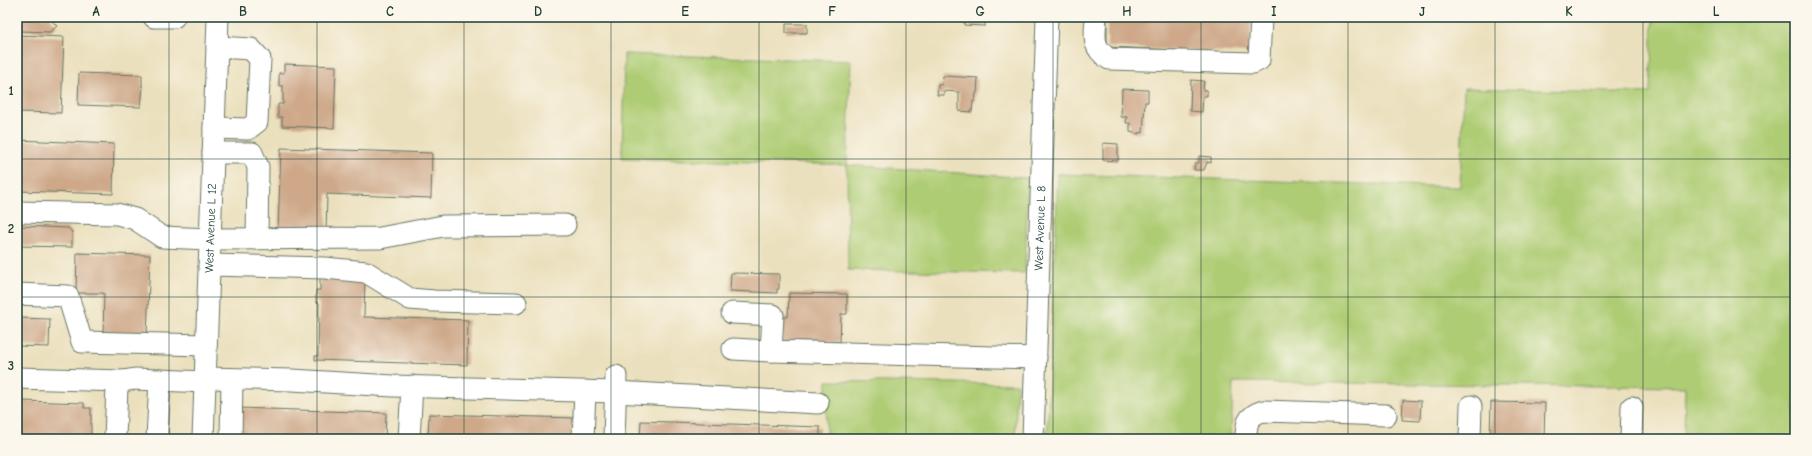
<svg xmlns="http://www.w3.org/2000/svg" width="1812" height="456" font-family="'Comic Neue',sans-serif">
<style>
.green{fill:#aecc73;stroke:#668454}
.building{fill:#cea889}
.lines{fill:none;stroke-linecap:round;stroke-linejoin:round}
.minor-casing{stroke:#667664;stroke-width:23}
.minor{stroke:#fff;stroke-width:21}
.grid{fill:none;stroke:#1f3d34;stroke-width:1;stroke-opacity:0.55}
.labels{text-anchor:middle;dominant-baseline:central;stroke-width:3;stroke-linejoin:round;paint-order:stroke}
.street-label{font-size:12px;fill:#1f3d34;stroke:#fbf7ec}
.neatline{fill:none;stroke:#1f3d34;stroke-width:1.5}
.grid-label{font-size:13px;text-anchor:middle;font-weight:bold;fill:#1f3d34}
</style>
<rect width="100%" height="100%" fill="#fbf7ec"/>
<filter id="ink" filterUnits="userSpaceOnUse"><feTurbulence type="fractalNoise" baseFrequency=".025" numOctaves="2"/><feDisplacementMap in="SourceGraphic" scale="8" xChannelSelector="R" yChannelSelector="G"/><feConvolveMatrix kernelMatrix="1 2 1 2 8 2 1 2 1" color-interpolation-filters="sRGB"/></filter>
<filter id="wash" filterUnits="userSpaceOnUse"><feTurbulence type="fractalNoise" baseFrequency=".012" numOctaves="4" result="noise"/><feDisplacementMap in="SourceGraphic" scale="16" xChannelSelector="R" yChannelSelector="G"/><feGaussianBlur stdDeviation="0.9" result="paint"/><feColorMatrix in="noise" values="0 0 0 0 0 0 0 0 0 0 0 0 0 0 0 0 0 1.4 0 .05"/><feComposite in="paint" operator="in"/></filter>
<g filter="url(#wash)">
<rect width="100%" height="100%" fill="#ebe0bd"/>
<path class="green" d="M1653 17H1795V439H1684L1685 387 1233 382 1231 439H1047L1058 174 1460 187 1464 88 1650 93Z
M624 54 851 61 847 165 1028 178 1025 273 848 270 847 165 622 158Z
M827 381 1017 384 1015 439H826Z"/>
<g id="blocks">
<path class="building" d="M20 17H51V20L57 26 50 32 19 31Z
M965 17H985V26L964 25Z
M1107 17H1251L1250 53 1107 47Z
M786 24H807V33H786Z
M17 35 64 37 61 113 17 112Z
M284 64 336 66 334 128 282 126V117H278V104H283V86H279V73H284Z
M79 73 142 75V87H143L141 107 78 105Z
M943 76 978 78 977 93H976L975 101H973L972 112 959 111V92L944 91V95H937L938 85H942Z
M1191 80 1204 81 1203 90H1207V96H1203L1202 112 1190 111Z
M1122 89 1148 90V102H1145L1143 133 1139 132V134L1130 132V123H1126L1127 117H1121Z
M17 140 114 144 113 194 17 191Z
M1103 143 1118 144V161L1103 160Z
M281 148 432 153 431 198 327 194 326 233 278 231Z
M1199 156 1211 157V163L1207 162 1204 170H1194L1195 163H1199Z
M21 226 68 228 72 232V247L17 246V230Z
M77 253 150 255 147 337 103 335 104 293H76Z
M731 273 779 274V289H777V293L730 291Z
M320 277 365 278 364 317 468 320 467 365 315 360V356H318L319 303 316 302V290H320Z
M789 293 847 294V314H841L840 342 799 341V343H782L783 317H788Z
M17 318 50 319 49 347 17 346Z
M17 397H22V401L84 403V408H91V439H17Z
M1403 400 1421 401 1420 421 1402 420Z
M1491 402 1545 403 1544 439H1490Z
M238 408 386 413 385 439H237Z
M429 414 576 418V439H428Z
M641 421 820 427V439H640Z"/>
</g>
</g>
<g filter="url(#ink)">
<use href="#blocks" fill-opacity="0" stroke="#667664" stroke-width="1"/>
<g class="lines">
<g class="minor-casing">
<g id="minor">
<path d="M154 17H174"/>
<path d="M1096 17C1095 36 1091 47 1109 59L1253 63 1259 60 1261 17"/>
<path d="M214 128 248 129 257 122 260 59 251 49 217 47"/>
<path d="M213 153H252L258 167 257 239"/>
<path d="M17 212 117 214 135 219 162 237 210 239 380 238 443 226 565 225"/>
<path d="M209 265 325 268 366 272 410 299 434 301 516 303"/>
<path d="M17 294 68 296 82 342 206 345"/>
<path d="M732 313 773 315 771 351 1036 358"/>
<path d="M733 349 771 351"/>
<path d="M17 378 123 381"/>
<path d="M205 378 292 380 393 386 615 392 818 403"/>
<path d="M115 439 117 386 123 381 135 379 205 382"/>
<path d="M157 439 160 380"/>
<path id="s1" d="M203 439 218 17"/>
<path d="M231 439 232 379"/>
<path d="M409 439 412 386"/>
<path d="M583 439 585 391"/>
<path d="M614 439 616 376"/>
<path id="s2" d="M1033 439 1047 17"/>
<path d="M1246 439C1246 424 1247 416 1263 411L1386 415"/>
<path d="M1470 439 1471 406"/>
<path d="M1631 439 1632 407"/>
</g>
</g>
<use href="#minor" class="minor"/>
</g>
</g>
<path class="grid" d="M169 17V439M317 17V439M464 17V439M611 17V439M759 17V439M906 17V439M1053 17V439M1201 17V439M1348 17V439M1495 17V439M1643 17V439M17 159H1795M17 297H1795"/>
<g class="labels">
<g class="street-label">
<text stroke="none"><textPath href="#s1" startOffset="211">West Avenue L 12</textPath></text>
<text stroke="none"><textPath href="#s2" startOffset="211">West Avenue L 8</textPath></text>
</g>
</g>
<rect width="1812" height="456" fill="none" stroke="#fbf7ec" stroke-width="44"/>
<rect x="22" y="22" width="1768" height="412" class="neatline"/>
<g class="grid-label">
<text x="96" y="16">A</text>
<text x="243" y="16">B</text>
<text x="390" y="16">C</text>
<text x="538" y="16">D</text>
<text x="685" y="16">E</text>
<text x="832" y="16">F</text>
<text x="980" y="16">G</text>
<text x="1127" y="16">H</text>
<text x="1274" y="16">I</text>
<text x="1422" y="16">J</text>
<text x="1569" y="16">K</text>
<text x="1716" y="16">L</text>
<text x="11" y="95">1</text>
<text x="11" y="233">2</text>
<text x="11" y="370">3</text>
</g>
</svg>
